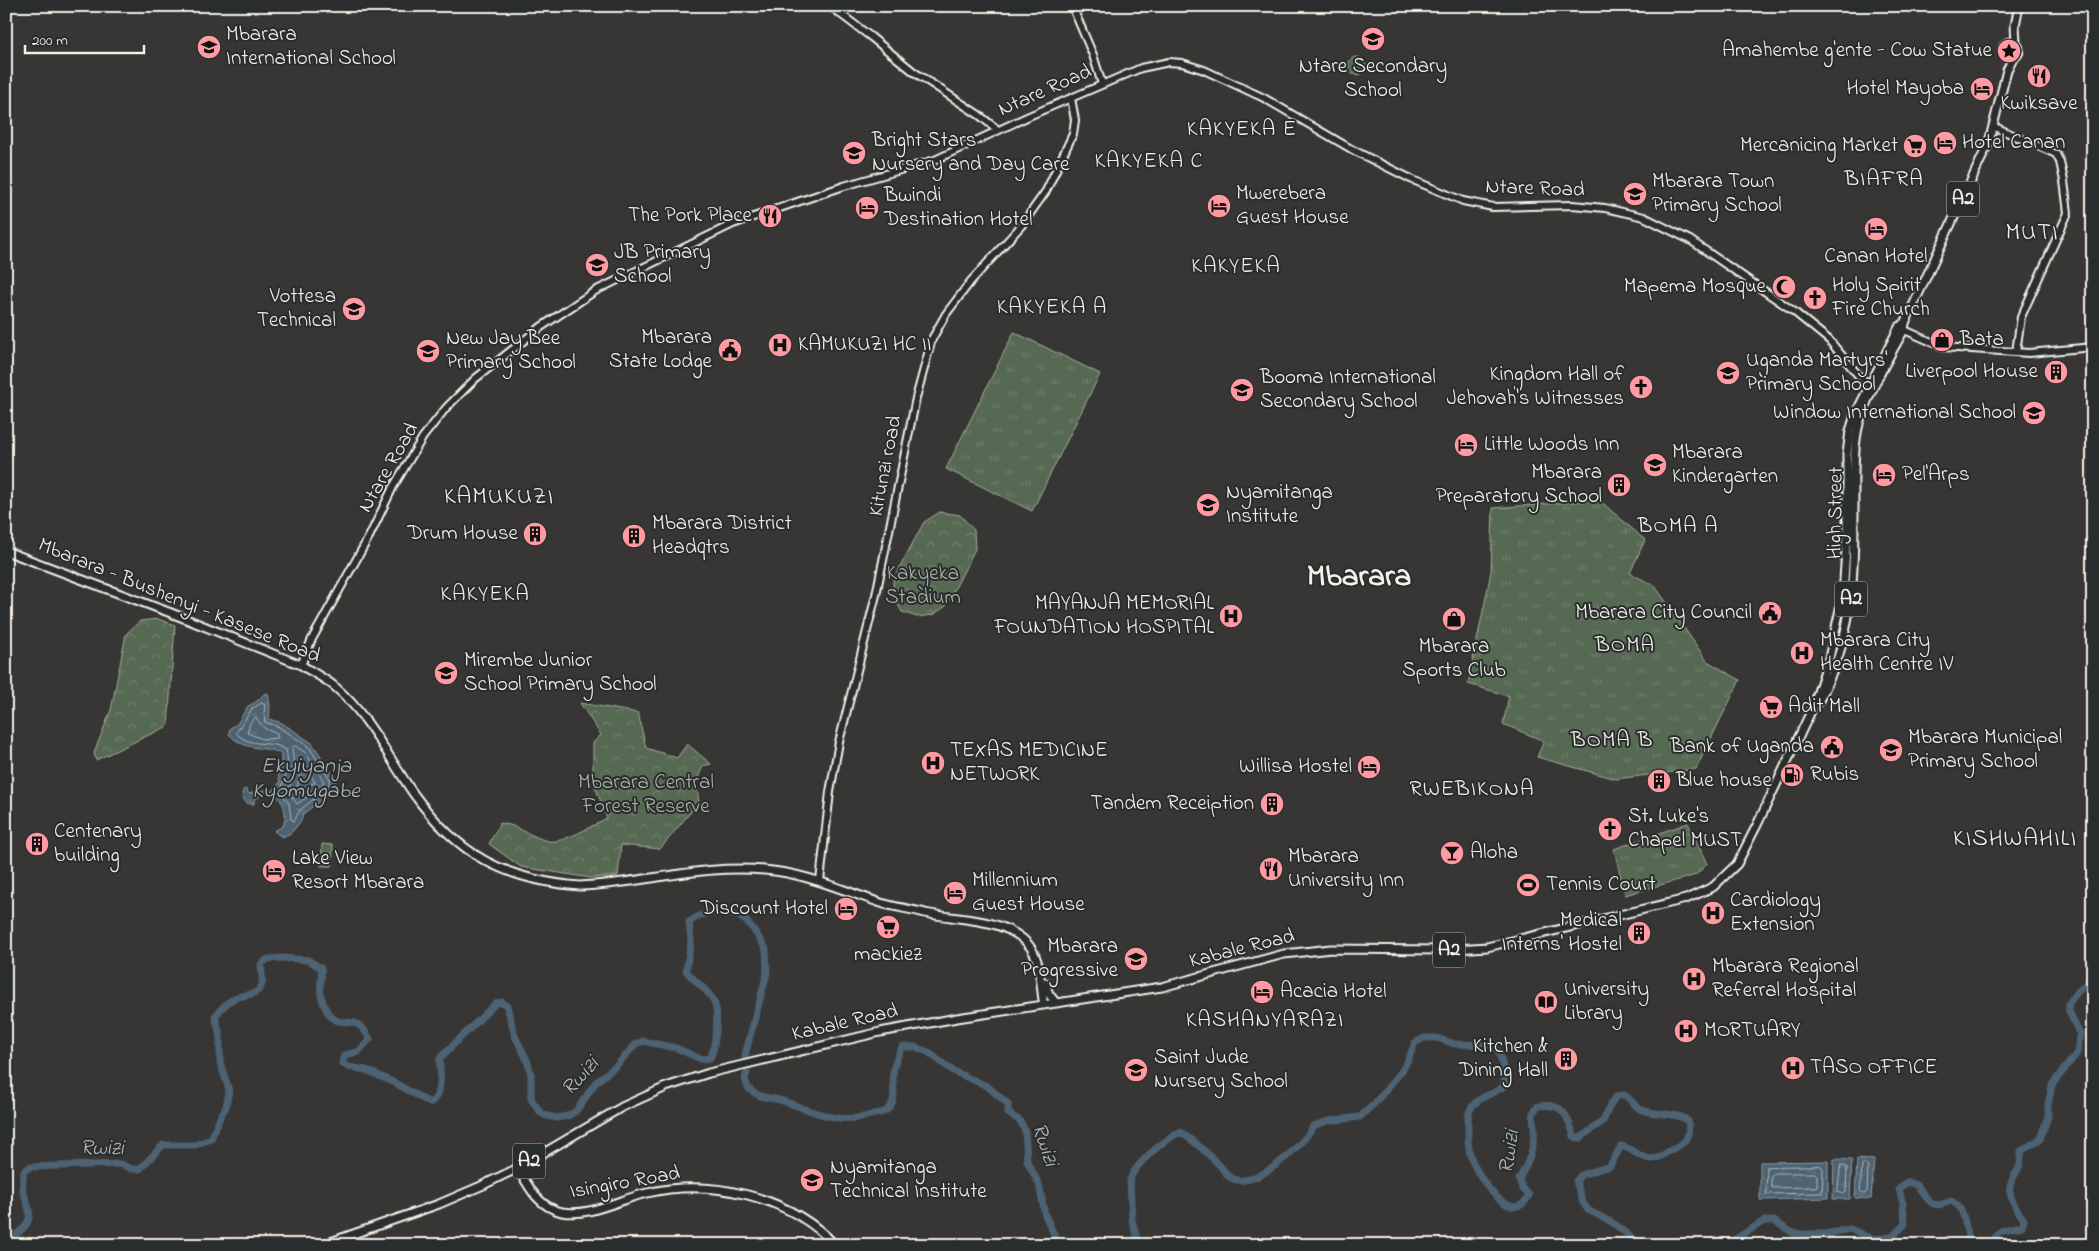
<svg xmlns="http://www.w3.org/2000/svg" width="2099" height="1251" font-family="'Indie Flower',sans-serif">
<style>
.grass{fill:url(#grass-tufts);stroke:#a6ad9e}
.forest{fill:url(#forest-crowns);stroke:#a6ad9e}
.pitch{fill:#576953;stroke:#a6ad9e}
.water{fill:url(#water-ripples);stroke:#909ba1}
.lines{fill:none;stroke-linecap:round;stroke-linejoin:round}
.shore{stroke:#b2b8b9;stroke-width:1}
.river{stroke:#4e6272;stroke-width:7}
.secondary-casing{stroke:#f4f1e8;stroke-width:10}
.primary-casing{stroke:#f4f1e8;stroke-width:11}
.secondary{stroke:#2a2d2e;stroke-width:6}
.primary{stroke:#2a2d2e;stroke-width:7}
.labels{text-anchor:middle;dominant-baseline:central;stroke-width:4;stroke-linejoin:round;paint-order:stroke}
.shield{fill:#2a2d2e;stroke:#b7b6b0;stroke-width:1}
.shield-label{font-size:20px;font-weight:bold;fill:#f4f1e8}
.poi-label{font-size:21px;fill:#f4f1e8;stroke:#2a2d2e;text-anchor:start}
.street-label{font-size:21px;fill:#f4f1e8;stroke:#2a2d2e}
.park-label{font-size:21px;fill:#adb4a5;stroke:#2a2d2e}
.neighbourhood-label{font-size:22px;letter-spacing:1px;fill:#f4f1e8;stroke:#2a2d2e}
.water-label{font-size:22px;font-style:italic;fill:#b2b8b9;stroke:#2a2d2e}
.quarter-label{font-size:24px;letter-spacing:1px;fill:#f4f1e8;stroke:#2a2d2e}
.town-label{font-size:31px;font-weight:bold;fill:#f4f1e8;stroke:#2a2d2e}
</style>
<defs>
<pattern id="grass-tufts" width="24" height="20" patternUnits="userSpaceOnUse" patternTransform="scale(1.25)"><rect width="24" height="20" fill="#576953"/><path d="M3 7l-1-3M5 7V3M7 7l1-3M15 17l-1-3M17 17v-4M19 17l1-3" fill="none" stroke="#707f6c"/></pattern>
<pattern id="forest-crowns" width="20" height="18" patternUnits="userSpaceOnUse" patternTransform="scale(1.25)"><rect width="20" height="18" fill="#576953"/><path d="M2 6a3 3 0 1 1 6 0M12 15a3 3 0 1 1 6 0" fill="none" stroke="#707f6c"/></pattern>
<pattern id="water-ripples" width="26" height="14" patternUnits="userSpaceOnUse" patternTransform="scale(1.25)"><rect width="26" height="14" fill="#4e6272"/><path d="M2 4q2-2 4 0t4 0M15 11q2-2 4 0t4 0" fill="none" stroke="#687986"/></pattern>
</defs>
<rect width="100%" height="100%" fill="#373635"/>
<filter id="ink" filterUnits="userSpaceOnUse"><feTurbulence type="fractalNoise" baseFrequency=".02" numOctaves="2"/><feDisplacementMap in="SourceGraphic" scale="10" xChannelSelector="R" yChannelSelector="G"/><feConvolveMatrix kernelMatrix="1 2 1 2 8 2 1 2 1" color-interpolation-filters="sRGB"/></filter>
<g filter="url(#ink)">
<path class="grass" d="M1348 66a9 9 0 1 1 18 0a9 9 0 1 1-18 0Z
M1014 332 1100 374 1032 511 946 469Z
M1599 500 1645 540 1630 573 1655 586 1707 661 1740 680 1696 769 1616 779 1537 757 1544 741 1503 724 1509 696 1468 684 1491 572 1493 508Z
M1688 823 1707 864 1696 875 1625 895 1614 849Z"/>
<path class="forest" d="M940 512 960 515 974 530 975 549 946 606 933 615 917 617 902 612 894 597 893 580 924 522Z
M158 619 175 625 168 726 96 760 94 753 111 710 126 634 140 621Z
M580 703 638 713 646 748 677 758 687 744 711 764 703 766 696 782 699 802 660 849 621 845 618 876 591 878 521 867 489 844 500 823C518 825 531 837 548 841 563 844 593 825 607 818L593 781V743L601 735Z"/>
<path class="pitch" d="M322 844 333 845 332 866H321Z"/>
<path class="water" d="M268 693 270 706 269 719 282 723 312 743 335 777 336 784 333 791 303 814 301 821 291 833 282 837 274 831 283 826C289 811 282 793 265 793L254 800V804C245 805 240 798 243 790L246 789 249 794 263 790 273 791 280 782 278 775 281 770V753C263 746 244 751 229 734L230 728 237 724 248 706 256 702 264 694Z
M1834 1159 1852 1160 1850 1199H1833Z
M1857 1159 1874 1160 1871 1199 1855 1198Z
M1828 1161V1198L1760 1200V1162Z"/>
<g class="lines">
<path class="shore" d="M262 703 265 705 264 714 265 722 279 727 309 747 330 779 328 788 300 810 294 821 291 819 289 803 280 792C285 779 290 765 286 750 271 739 251 749 236 733L252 709Z
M256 717C262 727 265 730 276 733L278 738 263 739 247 733 250 723Z
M295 746 306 753 324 782 319 788 297 804 288 791C294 779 294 761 292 748Z
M304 765 315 782 299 793 297 790 301 766Z
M1864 1164 1868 1167 1867 1192 1864 1194 1860 1191 1862 1166Z
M1841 1165 1847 1167 1846 1192 1843 1194 1838 1192Z
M1821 1166 1823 1169 1822 1193 1766 1194 1767 1167Z
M1774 1173H1815L1817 1175V1186L1814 1187 1773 1188 1771 1186V1176Z"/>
<path class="river" d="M6 1244C12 1237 21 1232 26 1225 34 1213 26 1202 23 1191 22 1184 23 1177 24 1171L30 1167 120 1164 132 1169H140L163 1145H195L211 1139 221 1115 226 1107 229 1090 220 1062V1035L215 1016C221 1009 226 1002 235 998 244 994 259 996 262 984 263 978 261 970 261 964L268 959 282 958 308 960 321 968C323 979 318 988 322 999 324 1007 329 1017 338 1021 344 1023 351 1021 357 1024 363 1027 366 1033 370 1039L358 1052 344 1055 342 1063 348 1067 366 1070 395 1083 430 1103C445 1092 439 1074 440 1058L496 1003 502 1002 507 1006 515 1036 527 1060 531 1074V1099L541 1113 547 1116 557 1118 568 1116 576 1111 596 1082 616 1066 636 1044 643 1041 676 1048 701 1059 710 1058C715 1049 714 1041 716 1031 720 993 708 996 686 971L691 942 689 922 699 916 712 912 736 915 746 921 753 929 766 949 767 973 745 1055 747 1072 745 1079 748 1088C759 1099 769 1097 783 1101 815 1112 839 1126 874 1114 879 1113 885 1113 888 1109 898 1099 892 1085 893 1073 894 1064 898 1055 902 1047H915L928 1052 953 1071 987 1086 1008 1104V1113L1020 1121 1025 1131 1027 1161 1039 1184 1045 1215 1059 1245
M1139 1245 1132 1220 1130 1180C1135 1163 1165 1140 1180 1132 1193 1140 1211 1156 1221 1167 1224 1170 1227 1176 1231 1178 1255 1191 1304 1145 1313 1126L1328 1121 1360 1117 1374 1104 1401 1072 1407 1062 1415 1043 1424 1038H1437L1455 1044 1494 1045C1502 1055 1505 1073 1504 1086 1495 1094 1479 1096 1472 1107 1467 1113 1468 1122 1468 1129 1468 1140 1468 1150 1472 1160 1478 1177 1513 1230 1529 1195L1522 1188 1519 1179C1526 1167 1533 1151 1534 1137 1535 1129 1533 1121 1533 1113L1538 1106C1565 1103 1566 1114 1574 1136L1579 1139 1603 1121 1611 1103 1617 1096 1624 1095C1631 1099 1635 1107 1642 1110 1656 1116 1676 1111 1688 1121 1691 1141 1683 1144 1669 1151 1663 1155 1658 1159 1651 1159 1639 1158 1632 1148 1621 1146L1610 1166 1581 1175 1576 1181 1583 1203 1588 1210 1613 1223 1641 1245
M1726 1245 1764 1221H1774L1793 1233 1801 1234H1825L1850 1229 1872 1239 1892 1237 1905 1224 1903 1204 1899 1189 1907 1182 1916 1185C1930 1199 1928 1211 1951 1201 1967 1207 1964 1231 1971 1245
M1992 1245C1996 1227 2006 1230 2022 1226L2024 1220C2018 1211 2008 1197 2010 1186 2014 1170 2022 1173 2021 1151L2040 1139 2048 1117V1105L2052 1085 2077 1053 2080 1035 2069 1011V1003L2075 994 2087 983 2093 966"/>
<g class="secondary-casing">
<path id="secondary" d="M830 6 871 37 914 72 979 115 998 130
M1072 6 1093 55 1102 84
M1995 127 2056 154 2060 162 2064 181 2068 213 2021 317 2016 352
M1900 328 1943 347 2029 353 2093 347
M301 665 312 639 370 535 393 487 423 437 446 408 475 379 541 327 595 291 733 224 844 186 935 160 1029 116 1141 68 1169 62 1182 63 1204 70 1264 98 1353 150 1413 180 1463 201 1493 207 1572 205 1605 208 1644 217 1690 240 1792 310 1829 340 1858 375 1870 386
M820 881 830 792 839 742 876 595 916 398 932 339 946 314 971 281 1021 226 1046 191 1073 134 1075 120 1071 98"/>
</g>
<g class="primary-casing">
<path id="primary" d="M2003 50a8 8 0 1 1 16 0a8 8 0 1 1-16 0Z
M2016 42 2015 25 2019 6
M6 551 171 613 301 665C312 672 324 678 334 686 368 714 388 757 413 793 458 855 504 880 580 886 641 884 703 864 764 870 805 873 842 890 881 903 895 907 910 909 925 913 957 920 996 917 1023 939 1043 956 1039 982 1044 1005
M1817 703C1824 694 1827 683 1832 673 1855 619 1854 559 1854 501 1854 479 1853 455 1857 433 1862 403 1889 357 1904 330L1905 323 1989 142 2007 70 2013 58
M1045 983 1049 994 1056 1003
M518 1168C528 1186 538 1207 562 1212 590 1217 620 1199 647 1193 710 1178 790 1196 835 1245
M322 1245 439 1204 481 1186 518 1168 622 1107 666 1087 709 1073 880 1032 957 1018 1162 987 1284 954 1331 949 1441 950 1487 947 1686 899 1713 887 1737 864 1757 825 1813 707 1829 658 1843 596 1847 532V454L1850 431 1855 415 1899 327 1905 323"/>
</g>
<use href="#secondary" class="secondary"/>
<use href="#primary" class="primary"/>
</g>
</g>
<defs>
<g id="school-disc" transform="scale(1.25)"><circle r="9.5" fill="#ff9aa2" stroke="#2a2d2e"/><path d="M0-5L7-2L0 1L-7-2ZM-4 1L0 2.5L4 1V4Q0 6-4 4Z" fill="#111"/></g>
<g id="sight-disc" transform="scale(1.25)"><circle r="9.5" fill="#ff9aa2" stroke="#2a2d2e"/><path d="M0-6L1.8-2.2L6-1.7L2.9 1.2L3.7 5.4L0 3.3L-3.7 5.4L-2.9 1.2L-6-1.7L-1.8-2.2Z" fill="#111"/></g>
<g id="restaurant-disc" transform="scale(1.25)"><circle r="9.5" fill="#ff9aa2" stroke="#2a2d2e"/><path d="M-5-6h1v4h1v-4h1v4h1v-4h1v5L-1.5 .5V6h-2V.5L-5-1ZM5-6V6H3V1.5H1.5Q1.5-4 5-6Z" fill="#111"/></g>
<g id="hotel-disc" transform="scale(1.25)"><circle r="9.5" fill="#ff9aa2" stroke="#2a2d2e"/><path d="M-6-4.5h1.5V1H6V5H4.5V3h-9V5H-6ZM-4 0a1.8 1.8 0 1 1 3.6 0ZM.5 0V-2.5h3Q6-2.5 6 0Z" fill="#111"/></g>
<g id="supermarket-disc" transform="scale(1.25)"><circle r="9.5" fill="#ff9aa2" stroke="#2a2d2e"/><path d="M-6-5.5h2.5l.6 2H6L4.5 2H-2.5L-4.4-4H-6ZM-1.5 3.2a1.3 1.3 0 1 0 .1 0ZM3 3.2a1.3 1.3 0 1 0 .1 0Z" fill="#111"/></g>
<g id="mosque-disc" transform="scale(1.25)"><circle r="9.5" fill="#ff9aa2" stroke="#2a2d2e"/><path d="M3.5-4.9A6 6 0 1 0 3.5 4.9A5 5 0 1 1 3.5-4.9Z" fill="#111"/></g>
<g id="church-disc" transform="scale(1.25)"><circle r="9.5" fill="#ff9aa2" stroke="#2a2d2e"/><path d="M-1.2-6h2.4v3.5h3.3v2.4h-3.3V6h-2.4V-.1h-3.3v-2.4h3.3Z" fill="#111"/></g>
<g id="shop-disc" transform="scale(1.25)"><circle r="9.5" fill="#ff9aa2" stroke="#2a2d2e"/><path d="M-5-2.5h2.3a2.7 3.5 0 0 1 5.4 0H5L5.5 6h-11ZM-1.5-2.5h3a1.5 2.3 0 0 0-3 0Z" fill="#111"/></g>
<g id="hospital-disc" transform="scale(1.25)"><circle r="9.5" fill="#ff9aa2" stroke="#2a2d2e"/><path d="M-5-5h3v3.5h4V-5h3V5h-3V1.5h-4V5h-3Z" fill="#111"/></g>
<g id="civic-disc" transform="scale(1.25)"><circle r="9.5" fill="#ff9aa2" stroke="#2a2d2e"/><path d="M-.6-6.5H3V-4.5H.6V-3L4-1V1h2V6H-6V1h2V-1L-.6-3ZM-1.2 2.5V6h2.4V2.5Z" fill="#111"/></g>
<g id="building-disc" transform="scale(1.25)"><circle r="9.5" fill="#ff9aa2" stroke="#2a2d2e"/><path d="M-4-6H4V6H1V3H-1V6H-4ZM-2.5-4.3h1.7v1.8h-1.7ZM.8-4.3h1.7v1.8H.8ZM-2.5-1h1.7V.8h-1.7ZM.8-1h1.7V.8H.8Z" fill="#111"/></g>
<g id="fuel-disc" transform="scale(1.25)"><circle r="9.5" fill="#ff9aa2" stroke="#2a2d2e"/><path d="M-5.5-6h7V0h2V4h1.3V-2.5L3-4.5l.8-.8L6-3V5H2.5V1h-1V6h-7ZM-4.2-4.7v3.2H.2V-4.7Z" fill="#111"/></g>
<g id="bar-disc" transform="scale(1.25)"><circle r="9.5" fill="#ff9aa2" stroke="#2a2d2e"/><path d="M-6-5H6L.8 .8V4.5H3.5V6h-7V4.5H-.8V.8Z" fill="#111"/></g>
<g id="stadium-disc" transform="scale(1.25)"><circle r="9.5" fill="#ff9aa2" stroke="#2a2d2e"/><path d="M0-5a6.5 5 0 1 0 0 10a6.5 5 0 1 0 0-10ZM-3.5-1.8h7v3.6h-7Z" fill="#111"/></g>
<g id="library-disc" transform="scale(1.25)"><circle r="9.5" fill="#ff9aa2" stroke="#2a2d2e"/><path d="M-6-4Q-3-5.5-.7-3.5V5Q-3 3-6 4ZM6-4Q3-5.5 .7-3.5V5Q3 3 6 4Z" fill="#111"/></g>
</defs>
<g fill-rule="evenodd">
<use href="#school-disc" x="1373" y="39"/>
<use href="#school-disc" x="209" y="47"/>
<use href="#sight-disc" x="2009" y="51"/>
<use href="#restaurant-disc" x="2039" y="76"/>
<use href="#hotel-disc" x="1982" y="89"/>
<use href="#hotel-disc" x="1945" y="143"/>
<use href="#supermarket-disc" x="1915" y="146"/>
<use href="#school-disc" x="854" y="153"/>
<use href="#school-disc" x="1635" y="194"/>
<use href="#hotel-disc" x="1219" y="206"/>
<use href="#hotel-disc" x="867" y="208"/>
<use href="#restaurant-disc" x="770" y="216"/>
<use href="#hotel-disc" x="1876" y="229"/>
<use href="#school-disc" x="597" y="265"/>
<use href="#mosque-disc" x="1784" y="287"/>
<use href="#church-disc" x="1815" y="298"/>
<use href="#school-disc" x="354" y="309"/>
<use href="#shop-disc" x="1942" y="340"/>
<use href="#hospital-disc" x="780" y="345"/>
<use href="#civic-disc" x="730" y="350"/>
<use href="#school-disc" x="428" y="351"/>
<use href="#building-disc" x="2056" y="372"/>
<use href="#school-disc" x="1728" y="373"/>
<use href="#church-disc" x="1641" y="387"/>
<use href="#school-disc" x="1242" y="390"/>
<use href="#school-disc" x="2034" y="413"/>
<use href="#hotel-disc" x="1466" y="445"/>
<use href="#school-disc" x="1655" y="465"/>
<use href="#hotel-disc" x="1884" y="475"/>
<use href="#building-disc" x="1619" y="485"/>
<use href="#school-disc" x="1208" y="505"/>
<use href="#building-disc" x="535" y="534"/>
<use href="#building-disc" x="634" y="536"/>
<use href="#civic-disc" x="1770" y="613"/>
<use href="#hospital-disc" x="1231" y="616"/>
<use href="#shop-disc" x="1454" y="619"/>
<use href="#hospital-disc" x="1802" y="653"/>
<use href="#school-disc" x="446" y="673"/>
<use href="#supermarket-disc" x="1771" y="707"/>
<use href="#civic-disc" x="1832" y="747"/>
<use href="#school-disc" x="1891" y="750"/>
<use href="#hospital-disc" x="933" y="763"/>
<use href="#hotel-disc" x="1369" y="767"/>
<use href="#fuel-disc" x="1792" y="775"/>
<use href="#building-disc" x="1659" y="781"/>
<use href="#building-disc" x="1272" y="804"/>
<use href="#church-disc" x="1610" y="829"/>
<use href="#building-disc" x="37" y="844"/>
<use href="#bar-disc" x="1452" y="853"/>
<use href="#restaurant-disc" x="1271" y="869"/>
<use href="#hotel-disc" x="274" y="871"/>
<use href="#stadium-disc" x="1528" y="885"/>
<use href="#hotel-disc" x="955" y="893"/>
<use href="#hotel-disc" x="846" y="909"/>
<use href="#hospital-disc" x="1713" y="913"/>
<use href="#supermarket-disc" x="888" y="927"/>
<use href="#building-disc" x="1639" y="933"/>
<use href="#school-disc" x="1136" y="959"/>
<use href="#hospital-disc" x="1694" y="979"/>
<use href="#hotel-disc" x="1262" y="992"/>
<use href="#library-disc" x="1546" y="1002"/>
<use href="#hospital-disc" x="1686" y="1031"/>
<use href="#building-disc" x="1566" y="1059"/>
<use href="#hospital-disc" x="1793" y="1068"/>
<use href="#school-disc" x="1136" y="1070"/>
<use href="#school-disc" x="812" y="1180"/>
</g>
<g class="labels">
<g class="shield">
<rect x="1947" y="181.5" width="32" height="35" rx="4"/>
<rect x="1835" y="581.5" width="32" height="35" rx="4"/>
<rect x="1433" y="932.5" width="32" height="35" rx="4"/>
<rect x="513" y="1143.5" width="32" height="35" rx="4"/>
</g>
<g class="shield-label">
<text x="1963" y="199">A2</text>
<text x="1851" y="599">A2</text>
<text x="1449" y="950">A2</text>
<text x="529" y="1161">A2</text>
</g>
<g class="poi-label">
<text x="226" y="35">Mbarara<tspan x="226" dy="24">International School</tspan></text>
<text x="1992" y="51" text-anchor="end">Amahembe g'ente - Cow Statue</text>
<text x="1373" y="67" text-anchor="middle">Ntare Secondary<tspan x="1373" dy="24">School</tspan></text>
<text x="1964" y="89" text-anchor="end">Hotel Mayoba</text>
<text x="2039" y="104" text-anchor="middle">Kwiksave</text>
<text x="872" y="141">Bright Stars<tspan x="872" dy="24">Nursery and Day Care</tspan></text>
<text x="1962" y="143">Hotel Canan</text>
<text x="1898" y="146" text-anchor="end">Mercanicing Market</text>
<text x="1652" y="182">Mbarara Town<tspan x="1652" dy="24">Primary School</tspan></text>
<text x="1236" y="194">Mwerebera<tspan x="1236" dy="24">Guest House</tspan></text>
<text x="884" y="196">Bwindi<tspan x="884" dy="24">Destination Hotel</tspan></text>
<text x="752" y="216" text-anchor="end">The Pork Place</text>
<text x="614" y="253">JB Primary<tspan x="614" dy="24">School</tspan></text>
<text x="1876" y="257" text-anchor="middle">Canan Hotel</text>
<text x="1832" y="286">Holy Spirit<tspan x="1832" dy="24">Fire Church</tspan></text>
<text x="1766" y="287" text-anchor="end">Mapema Mosque</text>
<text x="336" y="297" text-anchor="end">Vottesa<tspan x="336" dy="24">Technical</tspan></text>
<text x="712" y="338" text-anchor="end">Mbarara<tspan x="712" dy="24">State Lodge</tspan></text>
<text x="446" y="339">New Jay Bee<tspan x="446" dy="24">Primary School</tspan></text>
<text x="1960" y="340">Bata</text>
<text x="798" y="345">KAMUKUZI HC II</text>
<text x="1746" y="361">Uganda Martyrs'<tspan x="1746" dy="24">Primary School</tspan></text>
<text x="2038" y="372" text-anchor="end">Liverpool House</text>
<text x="1624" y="375" text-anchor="end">Kingdom Hall of<tspan x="1624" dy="24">Jehovah's Witnesses</tspan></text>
<text x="1260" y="378">Booma International<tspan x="1260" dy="24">Secondary School</tspan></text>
<text x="2016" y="413" text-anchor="end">Window International School</text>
<text x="1484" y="445">Little Woods Inn</text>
<text x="1672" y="453">Mbarara<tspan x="1672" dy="24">Kindergarten</tspan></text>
<text x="1602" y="473" text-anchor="end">Mbarara<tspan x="1602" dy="24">Preparatory School</tspan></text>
<text x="1902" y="475">Pel'Arps</text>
<text x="1226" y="493">Nyamitanga<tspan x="1226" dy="24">Institute</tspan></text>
<text x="652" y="524">Mbarara District<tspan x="652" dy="24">Headqtrs</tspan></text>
<text x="518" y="534" text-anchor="end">Drum House</text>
<text x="1214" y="604" text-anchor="end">MAYANJA MEMORIAL<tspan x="1214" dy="24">FOUNDATION HOSPITAL</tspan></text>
<text x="1752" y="613" text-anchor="end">Mbarara City Council</text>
<text x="1820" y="641">Mbarara City<tspan x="1820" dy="24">Health Centre IV</tspan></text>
<text x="1454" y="647" text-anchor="middle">Mbarara<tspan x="1454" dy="24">Sports Club</tspan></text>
<text x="464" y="661">Mirembe Junior<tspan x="464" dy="24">School Primary School</tspan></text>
<text x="1788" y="707">Adit Mall</text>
<text x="1908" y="738">Mbarara Municipal<tspan x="1908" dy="24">Primary School</tspan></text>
<text x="1814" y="747" text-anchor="end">Bank of Uganda</text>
<text x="950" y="751">TEXAS MEDICINE<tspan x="950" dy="24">NETWORK</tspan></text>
<text x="1352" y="767" text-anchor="end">Willisa Hostel</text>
<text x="1810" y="775">Rubis</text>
<text x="1676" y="781">Blue house</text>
<text x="1254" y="804" text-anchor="end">Tandem Receiption</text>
<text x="1628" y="817">St. Luke's<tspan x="1628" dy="24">Chapel MUST</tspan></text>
<text x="54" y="832">Centenary<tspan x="54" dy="24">building</tspan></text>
<text x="1470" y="853">Aloha</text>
<text x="1288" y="857">Mbarara<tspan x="1288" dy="24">University Inn</tspan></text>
<text x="292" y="859">Lake View<tspan x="292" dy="24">Resort Mbarara</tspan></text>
<text x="972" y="881">Millennium<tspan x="972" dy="24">Guest House</tspan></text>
<text x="1546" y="885">Tennis Court</text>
<text x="1730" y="901">Cardiology<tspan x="1730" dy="24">Extension</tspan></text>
<text x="828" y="909" text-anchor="end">Discount Hotel</text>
<text x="1622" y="921" text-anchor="end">Medical<tspan x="1622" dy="24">Interns' Hostel</tspan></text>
<text x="1118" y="947" text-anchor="end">Mbarara<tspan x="1118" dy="24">Progressive</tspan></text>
<text x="888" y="955" text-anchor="middle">mackiez</text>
<text x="1712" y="967">Mbarara Regional<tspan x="1712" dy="24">Referral Hospital</tspan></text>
<text x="1564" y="990">University<tspan x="1564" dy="24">Library</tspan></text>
<text x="1280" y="992">Acacia Hotel</text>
<text x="1704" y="1031">MORTUARY</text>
<text x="1548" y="1047" text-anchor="end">Kitchen &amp;<tspan x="1548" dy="24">Dining Hall</tspan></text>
<text x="1154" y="1058">Saint Jude<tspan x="1154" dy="24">Nursery School</tspan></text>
<text x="1810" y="1068">TASO OFFICE</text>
<text x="830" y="1168">Nyamitanga<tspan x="830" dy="24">Technical Institute</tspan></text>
</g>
<g class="street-label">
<text transform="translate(1045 91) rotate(-24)">Ntare Road</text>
<text transform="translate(1535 189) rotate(2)">Ntare Road</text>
<text transform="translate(886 466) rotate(-79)">Kitunzi road</text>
<text transform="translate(389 468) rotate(-60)">Ntare Road</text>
<text transform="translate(1836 513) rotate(-89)">High Street</text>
<text transform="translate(179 601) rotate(22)">Mbarara - Bushenyi - Kasese Road</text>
<text transform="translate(1242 949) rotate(-14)">Kabale Road</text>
<text transform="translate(845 1023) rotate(-13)">Kabale Road</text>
<text transform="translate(625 1183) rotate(-10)">Isingiro Road</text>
</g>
<g class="park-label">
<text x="923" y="574">Kakyeka<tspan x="923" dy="24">Stadium</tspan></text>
<text x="646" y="783">Mbarara Central<tspan x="646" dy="24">Forest Reserve</tspan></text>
</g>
<g class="neighbourhood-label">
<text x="1242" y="130">KAKYEKA E</text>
<text x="1149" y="162">KAKYEKA C</text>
<text x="1884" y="180">BIAFRA</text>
<text x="1236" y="267">KAKYEKA</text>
<text x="1052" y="308">KAKYEKA A</text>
<text x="1678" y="527">BOMA A</text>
<text x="485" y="595">KAKYEKA</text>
<text x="1625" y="646">BOMA</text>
<text x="1612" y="741">BOMA B</text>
<text x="1472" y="790">RWEBIKONA</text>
<text x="1265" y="1021">KASHANYARAZI</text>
</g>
<g class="water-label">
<text x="306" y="767">Ekyiyanja<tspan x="306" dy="25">Kyomugabe</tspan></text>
<text transform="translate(581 1077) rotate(-47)">Rwizi</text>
<text transform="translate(1044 1145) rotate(72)">Rwizi</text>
<text transform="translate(102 1149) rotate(1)">Rwizi</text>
<text transform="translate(1510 1152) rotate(-81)">Rwizi</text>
</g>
<g class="quarter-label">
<text x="2032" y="233">MUTI</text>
<text x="499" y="497">KAMUKUZI</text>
<text x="2015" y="839">KISHWAHILI</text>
</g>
<g class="town-label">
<text x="1359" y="577">Mbarara</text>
</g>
</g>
<rect width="2099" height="1251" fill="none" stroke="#2a2d2e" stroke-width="25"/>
<rect x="12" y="12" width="2074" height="1226" fill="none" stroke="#f4f1e8" stroke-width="2" filter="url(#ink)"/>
<path d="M25 45v8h119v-8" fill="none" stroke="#f4f1e8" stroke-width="2.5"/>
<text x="32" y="45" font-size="15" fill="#f4f1e8" stroke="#2a2d2e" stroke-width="4" paint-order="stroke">200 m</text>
</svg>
